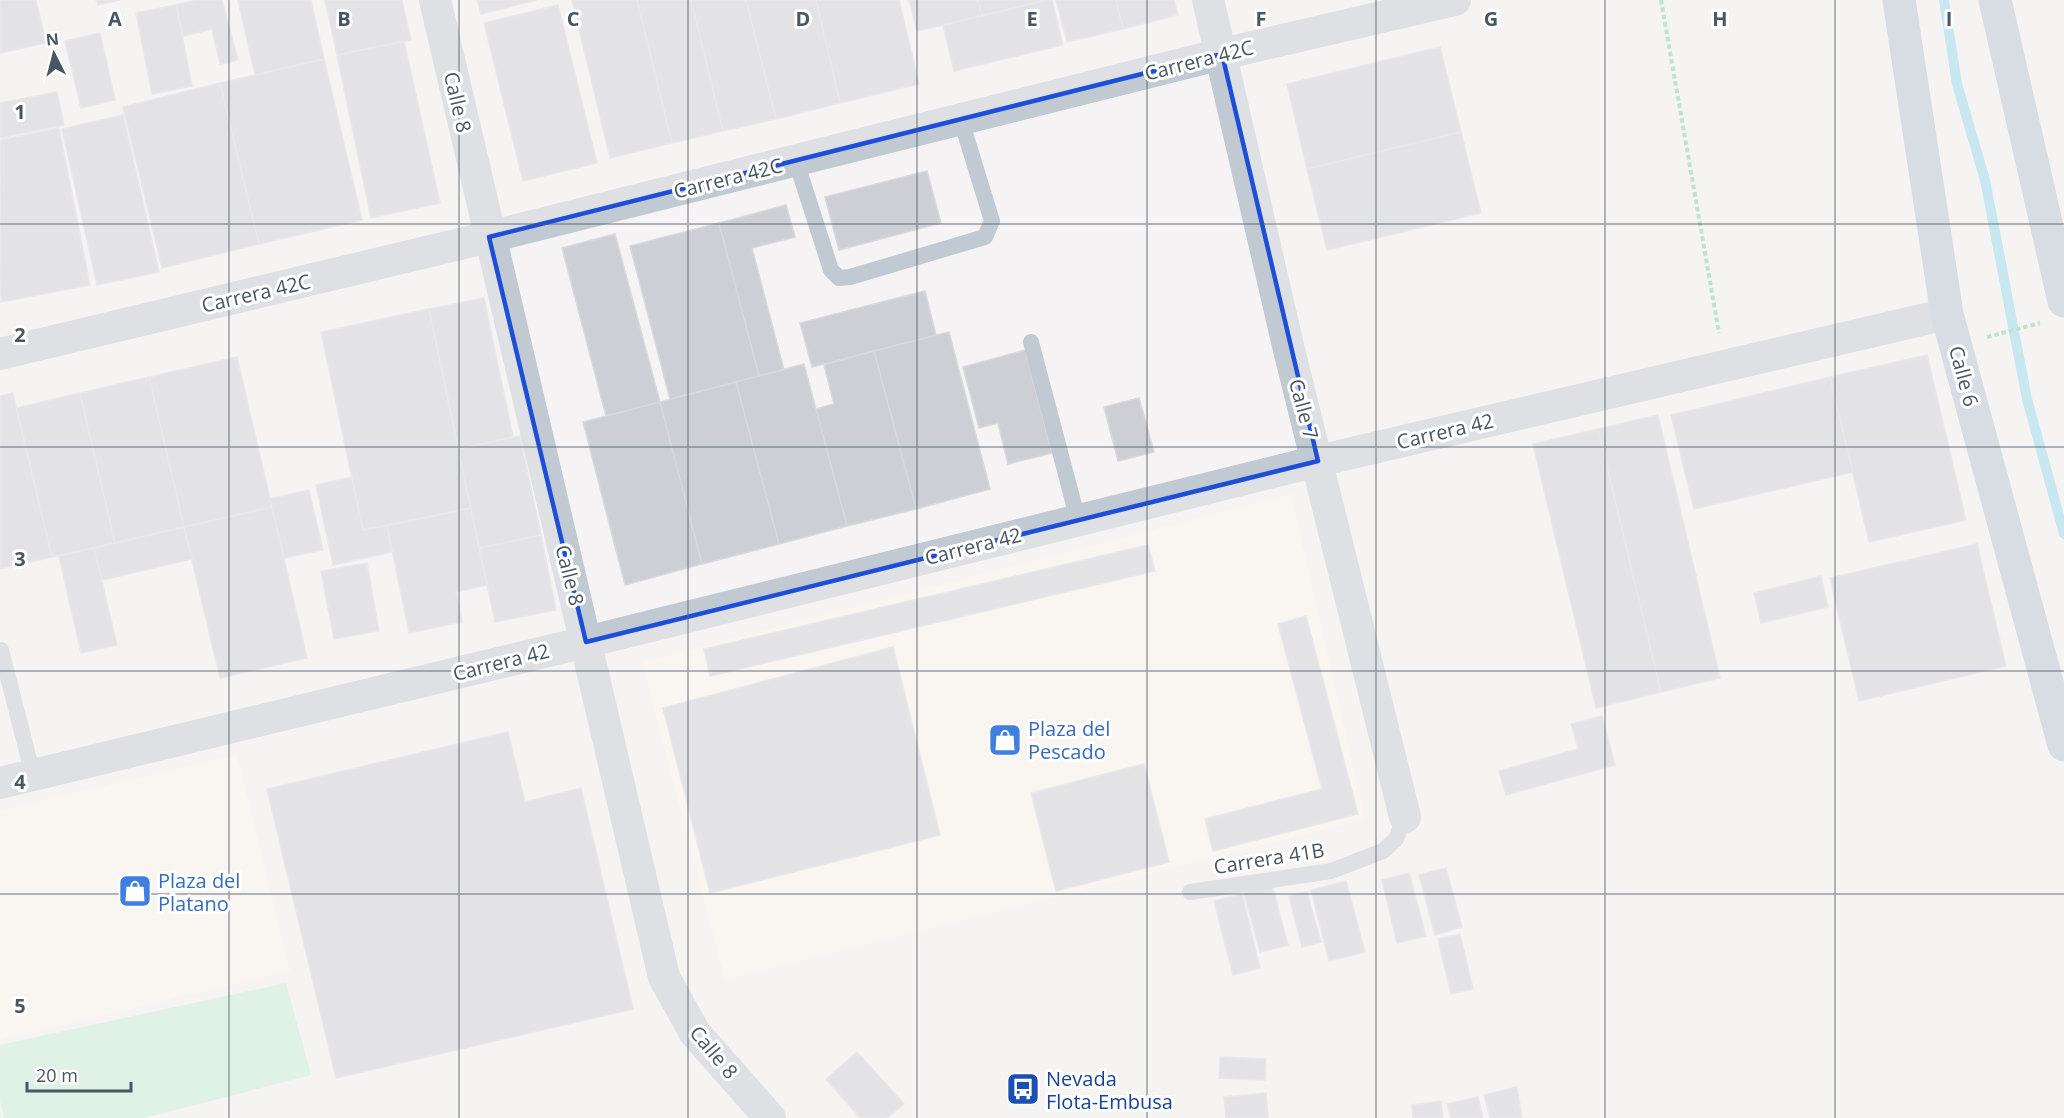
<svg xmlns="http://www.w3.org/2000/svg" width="2064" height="1118" font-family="'Open Sans',sans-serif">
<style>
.commercial{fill:#fdf9ef}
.green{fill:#c3f1d5}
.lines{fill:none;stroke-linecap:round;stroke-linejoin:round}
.stream{stroke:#90daee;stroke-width:10}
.building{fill:#cdcfd5;stroke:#d7d9de;stroke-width:1.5}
.path{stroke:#7ad0a6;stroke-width:4;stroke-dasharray:4.5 3;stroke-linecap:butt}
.service{stroke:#c1cad2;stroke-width:16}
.minor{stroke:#c1cad2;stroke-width:32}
.primary{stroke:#b3c2d1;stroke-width:33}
.marked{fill:none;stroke:#1d4ed8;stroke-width:4.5;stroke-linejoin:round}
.grid{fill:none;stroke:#4a5661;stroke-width:1.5;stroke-opacity:0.55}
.labels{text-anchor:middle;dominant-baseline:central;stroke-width:6;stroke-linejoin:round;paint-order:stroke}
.street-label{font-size:20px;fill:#4a5661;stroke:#fff}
.shop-label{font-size:20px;fill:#366cbe;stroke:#fff;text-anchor:start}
.transit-label{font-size:20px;fill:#164399;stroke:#fff;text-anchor:start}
.grid-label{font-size:20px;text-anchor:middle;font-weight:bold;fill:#4a5661;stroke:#fff;stroke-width:6;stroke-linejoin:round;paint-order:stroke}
</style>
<rect width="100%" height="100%" fill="#f5f3f3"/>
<path class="commercial" d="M1291 494 1365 819 725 980 642 662Z
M237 755 290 971 0 1040V810Z"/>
<path class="green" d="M286 983 311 1075 144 1118H4L0 1101V1045Z"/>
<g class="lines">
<path class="stream" d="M1944 0 1957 84 1985 180 2027 399 2064 534"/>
</g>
<path class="building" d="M0 0H36L46 43 0 53Z
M96 0H120L98 5Z
M196 0H222L238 60 220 64 212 29 184 36 176 5Z
M238 0H311L324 59 255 75Z
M325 0H402L411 40 337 55Z
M477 0H537L481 14Z
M572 0H637L672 143 610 158Z
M637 0H691L723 131 672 143Z
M691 0H746L776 119 723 131Z
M746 0H816L840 103 776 119Z
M816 0H899L919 84 840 103Z
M909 0H978L982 16 917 31Z
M978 0H1046L982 16Z
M1046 0H1052L1063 45 954 71 943 25Z
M1056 0H1116L1123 29 1067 42Z
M1116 0H1174L1178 15 1123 29Z
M176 5 192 86 152 94 136 13Z
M558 5 597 163 523 181 484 23Z
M100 33 115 100 81 108 65 41Z
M404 41 440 203 371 218 337 55Z
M1440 47 1461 132 1307 169 1287 84Z
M324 59 362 220 259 244 220 83Z
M220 83 259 244 162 268 123 107Z
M57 92 64 125 0 138V103Z
M123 115 159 272 97 285 62 129Z
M59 128 90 285 1 302 0 140Z
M1461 132 1481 213 1327 250 1307 169Z
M927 171 941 223 839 250 825 197Z
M786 205 795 237 752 248 784 370 759 376 719 223Z
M719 223 759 376 670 399 630 246Z
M615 234 660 402 606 416 562 248Z
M925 291 936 335 812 367 800 323Z
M484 298 513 437 458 449 429 309Z
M429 309 471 508 363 530 321 332Z
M949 332 990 489 916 509 874 351Z
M1025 350 1052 453 1008 464 998 423 979 428 963 367Z
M874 351 916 509 847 526 816 409 834 404 824 365Z
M1927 355 1966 520 1869 542 1830 377Z
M237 357 272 507 184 527 149 377Z
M804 364 847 526 779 544 736 382Z
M149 377 184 527 115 543 80 393Z
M1830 377 1853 472 1694 509 1671 415Z
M736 382 779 544 702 564 660 402Z
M13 393 52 557 0 569V396Z
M80 393 115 543 52 557 16 408Z
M1139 398 1154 452 1118 461 1104 407Z
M660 402 702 564 625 585 583 422Z
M1658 415 1720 678 1661 692 1598 429Z
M1598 429 1661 692 1596 708 1533 444Z
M520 436 541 535 479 548 458 449Z
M352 477 363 530 387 526 392 552 333 565 316 485Z
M309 490 323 550 284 558 270 499Z
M272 507 307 658 220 678 184 527Z
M471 508 487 585 456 592 462 622 409 633 387 526Z
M184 527 192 559 102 580 94 548Z
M541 535 556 610 495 622 479 548Z
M1977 544 2006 666 1859 701 1830 578Z
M1148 545 1155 571 710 676 704 649Z
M94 548 117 645 81 653 59 556Z
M367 563 379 631 334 639 321 571Z
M1821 576 1828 607 1761 623 1754 593Z
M1306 616 1358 814 1213 851 1205 819 1322 789 1278 624Z
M893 647 940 835 710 893 663 708Z
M1602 716 1615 765 1506 795 1499 771 1578 749 1571 724Z
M508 732 525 802 581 788 633 1009 336 1078 267 789Z
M1144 764 1169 862 1056 891 1031 793Z
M1446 868 1462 927 1435 935 1419 875Z
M1409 873 1426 936 1397 943 1382 880Z
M1346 881 1365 952 1329 961 1311 890Z
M1272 885 1288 945 1260 952 1244 893Z
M1307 892 1321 942 1302 947 1289 896Z
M1242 894 1260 968 1233 975 1214 901Z
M1460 934 1473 989 1451 994 1438 939Z
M857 1052 904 1104 887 1118H860L826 1079Z
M1220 1057 1266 1059 1265 1080 1219 1078Z
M1517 1087 1522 1118H1490L1484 1095Z
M1266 1093 1268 1118H1226L1224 1097Z
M1478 1097 1483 1118H1451L1447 1104Z
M1441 1101 1443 1118H1413L1412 1105Z"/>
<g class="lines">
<path class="path" d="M1661 0 1719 333
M1987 337 2040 323"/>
<path class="service" d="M796 161 831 270 839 278 850 277 985 237 992 221 961 120
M1031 342 1078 520
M1 650 33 775
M1190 892 1331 871 1383 851 1396 839 1405 817"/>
<path class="minor" d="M435 0 664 977 695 1033 770 1118
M1208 0 1289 350 1405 817
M0 354 489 237 1222 54 1455 0
M0 783 586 642 1318 461 1947 314"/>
<path class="primary" d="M1899 0 1947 314 2064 745
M1995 0 2064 301"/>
</g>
<path d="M0 0H2064V1118H0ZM1222 54 1318 461 586 642 489 237Z" fill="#f5f3f3" fill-opacity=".55" fill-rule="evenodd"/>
<path class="marked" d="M1222 54 1318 461 586 642 489 237Z"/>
<path class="grid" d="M229 0V1118M459 0V1118M688 0V1118M917 0V1118M1147 0V1118M1376 0V1118M1605 0V1118M1835 0V1118M0 224H2064M0 447H2064M0 671H2064M0 894H2064"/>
<defs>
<g id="shop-square" transform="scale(1.725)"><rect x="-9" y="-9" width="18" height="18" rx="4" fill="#3f7fe0" stroke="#fff"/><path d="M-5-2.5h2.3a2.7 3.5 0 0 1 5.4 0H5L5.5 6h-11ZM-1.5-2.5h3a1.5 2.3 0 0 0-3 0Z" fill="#fff"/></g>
<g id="bus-square" transform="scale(1.725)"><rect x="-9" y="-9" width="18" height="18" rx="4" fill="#1a4fb4" stroke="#fff"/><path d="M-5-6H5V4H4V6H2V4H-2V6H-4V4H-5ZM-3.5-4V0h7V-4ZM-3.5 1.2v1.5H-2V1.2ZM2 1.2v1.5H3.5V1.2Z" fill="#fff"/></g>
</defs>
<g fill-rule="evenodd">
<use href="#shop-square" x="1005" y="740"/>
<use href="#shop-square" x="135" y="891"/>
<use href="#bus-square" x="1023" y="1089"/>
</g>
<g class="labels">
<g class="street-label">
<text transform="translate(1199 60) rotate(-14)">Carrera 42C</text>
<text transform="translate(458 102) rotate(77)">Calle 8</text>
<text transform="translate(728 178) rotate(-14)">Carrera 42C</text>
<text transform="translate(256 293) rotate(-13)">Carrera 42C</text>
<text transform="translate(1964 376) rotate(75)">Calle 6</text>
<text transform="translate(1304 409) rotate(75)">Calle 7</text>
<text transform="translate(1445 431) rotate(-13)">Carrera 42</text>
<text transform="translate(973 546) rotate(-14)">Carrera 42</text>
<text transform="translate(570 575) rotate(76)">Calle 8</text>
<text transform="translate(501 662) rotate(-14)">Carrera 42</text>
<text transform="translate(1269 858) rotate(-9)">Carrera 41B</text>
<text transform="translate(714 1052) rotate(50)">Calle 8</text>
</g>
<g class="shop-label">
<text x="1028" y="728">Plaza del<tspan x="1028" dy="23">Pescado</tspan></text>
<text x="158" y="880">Plaza del<tspan x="158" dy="23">Platano</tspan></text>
</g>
<g class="transit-label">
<text x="1046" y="1078">Nevada<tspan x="1046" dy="23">Flota-Embusa</tspan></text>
</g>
</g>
<g class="grid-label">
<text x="115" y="26">A</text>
<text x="344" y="26">B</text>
<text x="573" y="26">C</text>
<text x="803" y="26">D</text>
<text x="1032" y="26">E</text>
<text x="1261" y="26">F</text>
<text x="1491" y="26">G</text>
<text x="1720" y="26">H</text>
<text x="1949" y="26">I</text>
<text x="20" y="119">1</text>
<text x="20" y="342">2</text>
<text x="20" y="566">3</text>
<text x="20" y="789">4</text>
<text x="20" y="1013">5</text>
</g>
<g transform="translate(54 54) rotate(354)" stroke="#ffffff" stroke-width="4.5" paint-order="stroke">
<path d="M0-4.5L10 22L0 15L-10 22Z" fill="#4a5661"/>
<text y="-9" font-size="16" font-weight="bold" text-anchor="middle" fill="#4a5661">N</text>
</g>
<path d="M27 1082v9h104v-9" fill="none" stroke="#4a5661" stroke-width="3"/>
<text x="36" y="1082" font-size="18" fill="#4a5661" stroke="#ffffff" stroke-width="4.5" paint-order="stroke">20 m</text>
</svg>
